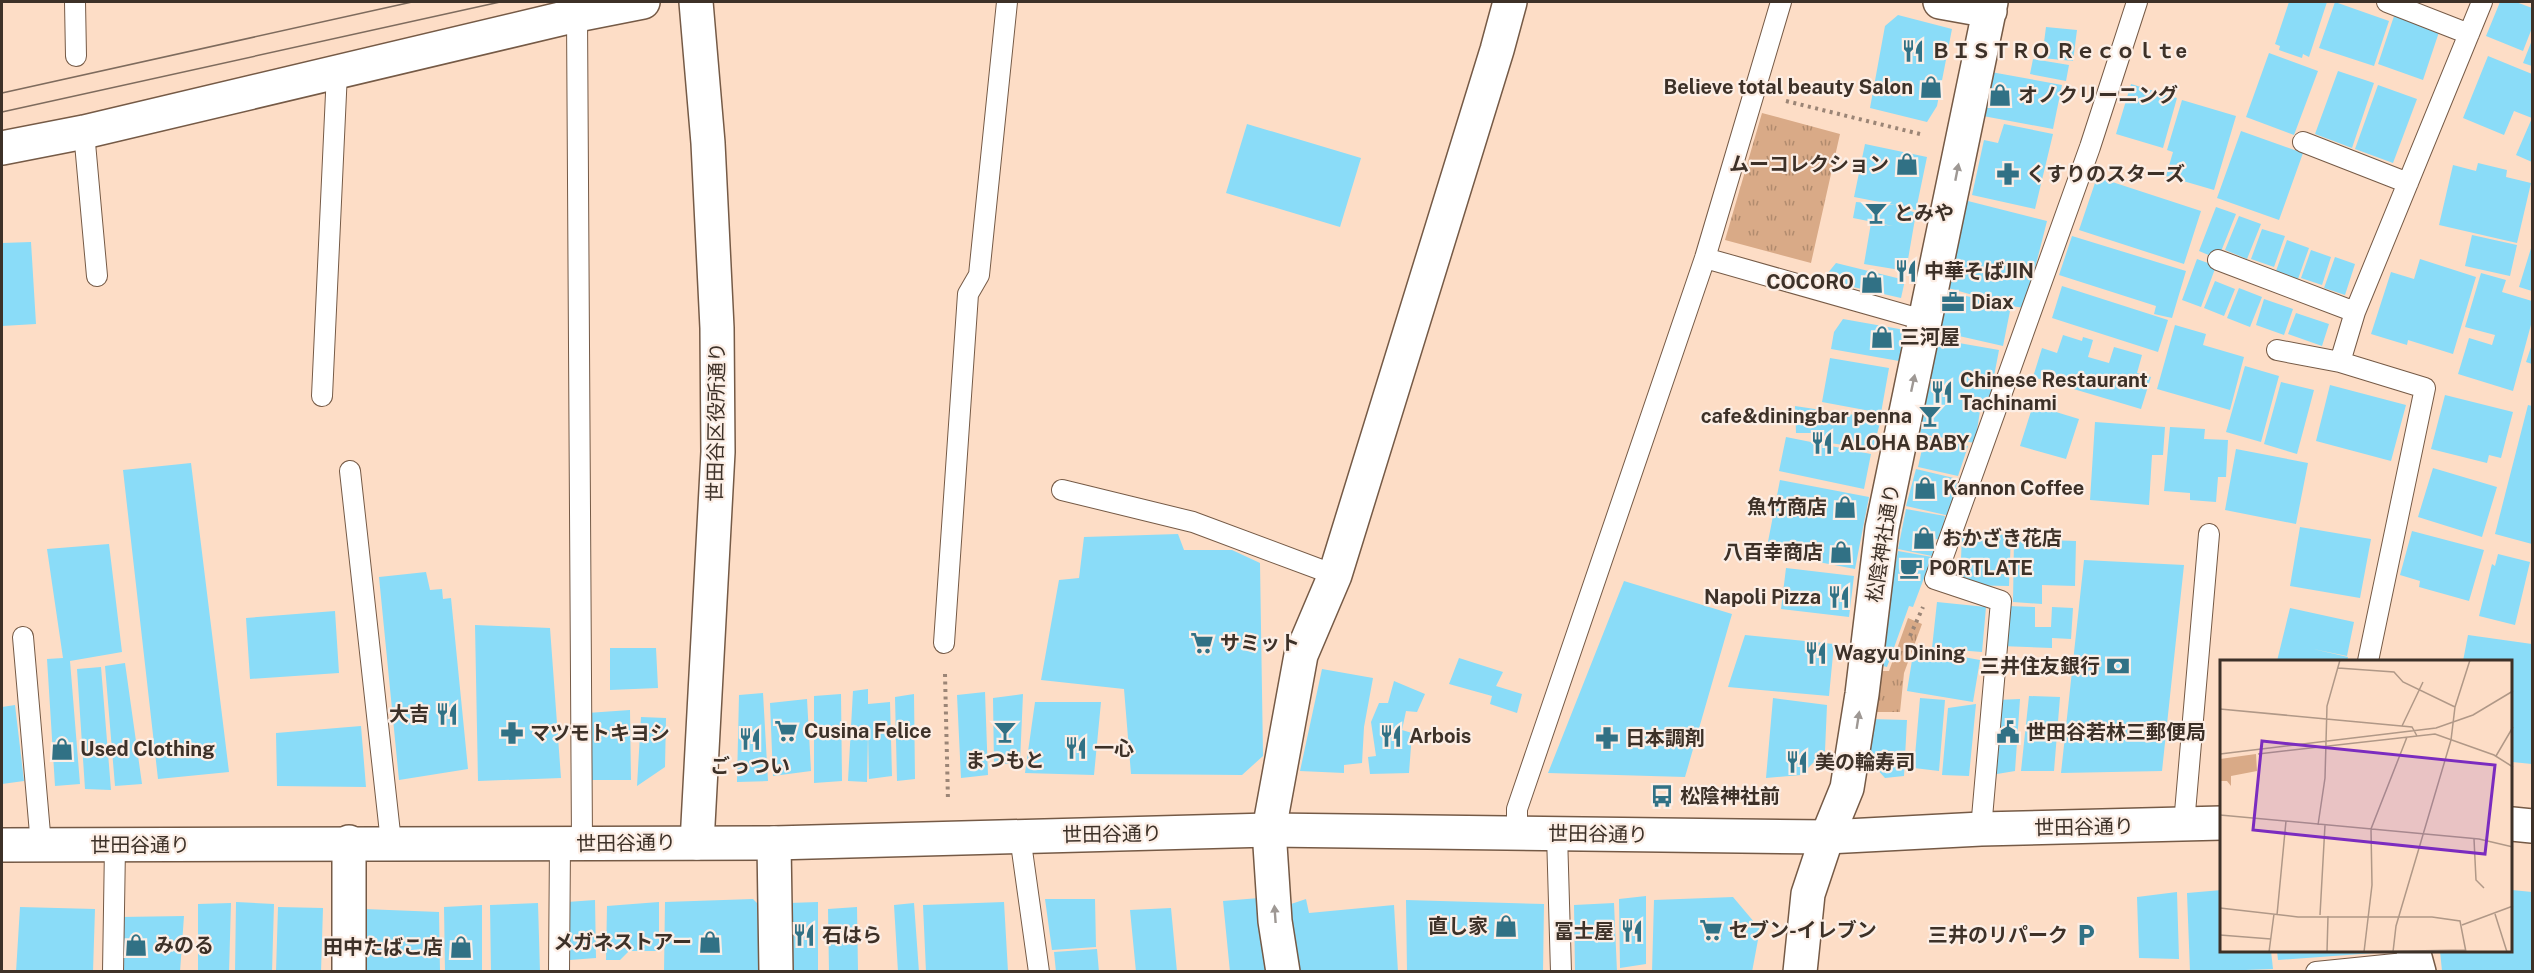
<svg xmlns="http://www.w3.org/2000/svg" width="2534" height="973" font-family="'Public Sans','Noto Sans JP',sans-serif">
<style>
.grass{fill:url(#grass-tufts)}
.building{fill:#8adcf8}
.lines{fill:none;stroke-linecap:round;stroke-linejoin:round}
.lane-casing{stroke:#755a46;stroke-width:22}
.street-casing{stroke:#755a46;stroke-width:36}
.secondary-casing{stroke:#755a46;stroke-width:36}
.primary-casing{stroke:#755a46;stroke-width:36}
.path{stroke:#9b8576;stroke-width:4;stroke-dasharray:3 4.5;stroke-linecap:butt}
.lane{stroke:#fff;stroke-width:20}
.street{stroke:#fff;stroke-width:33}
.secondary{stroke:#fff;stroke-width:33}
.primary{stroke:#fff;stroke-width:33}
.tram{stroke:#7e6b5d;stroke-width:1.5}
.oneway{fill:#9e9894}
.labels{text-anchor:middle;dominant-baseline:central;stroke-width:4.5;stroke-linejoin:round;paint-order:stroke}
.poi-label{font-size:20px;font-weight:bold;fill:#3d3128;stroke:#fceee5;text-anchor:start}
.street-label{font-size:20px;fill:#3d3128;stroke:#fceee5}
.inset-road{fill:none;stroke:#b09887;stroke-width:1.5}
.view{fill:#7b2cbf;fill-opacity:0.15;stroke:#7b2cbf;stroke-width:3}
.inset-edge{fill:none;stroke:#3d3128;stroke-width:3}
</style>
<defs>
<pattern id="grass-tufts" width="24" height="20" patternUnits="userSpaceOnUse" patternTransform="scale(1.5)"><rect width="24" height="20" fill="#d9aa87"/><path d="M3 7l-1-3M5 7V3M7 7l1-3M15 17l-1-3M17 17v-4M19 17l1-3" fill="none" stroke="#b18b6e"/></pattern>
</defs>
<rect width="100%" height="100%" fill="#fdddc6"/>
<path class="grass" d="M1762 113 1840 134 1811 263 1725 240Z
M1908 618 1922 624 1904 673 1900 712H1869L1873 671H1889Z"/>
<path class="building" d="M2289 2H2327L2309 57 2303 54 2302 58 2279 50 2280 46 2275 44Z
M2335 2 2389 21 2374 66 2319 48Z
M2500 2H2516L2532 8V28L2523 51 2486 36Z
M1898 15 1952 29 1937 106 1927 122 1870 108 1885 26Z
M2394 16 2439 32 2423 80 2378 64Z
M2046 27 2077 30 2073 61 2042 58Z
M2532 40V66L2523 63Z
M2269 53 2318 71 2294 135 2246 117Z
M2488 56 2532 74V118L2514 111 2504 135 2463 118Z
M2033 59 2069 65 2066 81 2030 74Z
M2338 71 2374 83 2352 148 2315 134Z
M1991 72 2062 85 2053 129 1983 116Z
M2131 84 2177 98 2163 148 2116 134Z
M2378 85 2417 99 2393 163 2355 149Z
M2182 100 2236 116 2214 190 2166 176 2173 152 2167 150Z
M2532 118V162L2516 155Z
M1247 124 1361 158 1340 227 1226 193Z
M2004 124 2053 134 2035 209 1972 195 1984 140 1998 143Z
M2241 131 2303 153 2279 220 2217 198Z
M1865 144 1927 157 1916 210 1897 206 1916 213 1906 271 1864 264 1871 223 1893 226 1853 218 1856 202 1895 205 1854 197Z
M2478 163 2507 170 2506 177 2531 183 2517 243 2439 225 2453 165 2476 171Z
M2097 177 2201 211 2184 264 2079 230Z
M1964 200 2047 221 2025 308 2011 306 2003 346 1937 331 1946 292 2001 303 1941 286Z
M2216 207 2236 214 2218 259 2199 251Z
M2239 216 2261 224 2247 259 2225 250Z
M2262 229 2285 236 2274 267 2251 259Z
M2472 235 2517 245 2510 276 2465 266Z
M2072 236 2186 271 2172 318 2154 314 2156 306 2059 275Z
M2287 240 2309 248 2298 279 2276 271Z
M31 242 36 324 2 326V243Z
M2532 245V291L2519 287Z
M2311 250 2331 257 2322 285 2301 278Z
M2335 257 2355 264 2345 295 2324 288Z
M2197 259 2216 266 2201 307 2182 300Z
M2420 259 2476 277 2453 354 2408 340 2407 345 2371 334 2391 272 2414 279Z
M1836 263 1905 280 1901 298 1840 284 1838 278 1827 274Z
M2481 273 2506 280 2502 292 2532 301V321L2513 391 2458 374 2469 338 2492 345 2495 335 2465 327Z
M2215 281 2235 289 2224 316 2204 308Z
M2062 286 2168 320 2158 352 2052 318Z
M2239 288 2262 297 2250 327 2227 318Z
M2264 299 2293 309 2284 335 2256 325Z
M2296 313 2329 324 2322 346 2288 334Z
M1843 319 1905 330 1899 361 1831 349 1834 332Z
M2175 325 2206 334 2203 345 2244 357 2230 410 2157 389Z
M2063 335 2082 341 2083 337 2093 340 2088 357 2109 363 2114 347 2142 355 2137 373 2151 377 2141 409 2033 377 2042 348 2057 353Z
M1936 339 1999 350 1987 413 1980 411 1975 443 1920 434Z
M2532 344V364L2526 362Z
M1830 358 1889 368 1881 413 1822 402Z
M2245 366 2279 376 2261 442 2226 432Z
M2281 382 2314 390 2297 454 2264 444Z
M2330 385 2406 405 2391 461 2316 441Z
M2445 395 2513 412 2501 458 2489 455 2487 463 2431 449Z
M2033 405 2079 419 2066 459 2020 446Z
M2528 405 2532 406V544L2495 534Z
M1795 406 1881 419 1873 449 1815 441 1816 433H1796Z
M2095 422 2165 427 2163 455H2152L2149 505 2090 500Z
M2170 427 2205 429 2204 439 2228 440 2226 477H2218L2216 502 2190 500V493L2164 491Z
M1925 436 1968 446 1958 476 1918 467Z
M1786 437 1871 454 1864 489 1779 471Z
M2236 449 2308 463 2296 524 2225 510Z
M191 463 229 772 158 779 123 470Z
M2433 468 2497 487 2482 537 2418 517Z
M1916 469 1958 479 1950 516 1906 506Z
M1780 480 1869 497 1855 569 1766 552Z
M1906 509 1945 516 1941 540 1936 539 1932 556 1898 549Z
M2300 527 2371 539 2360 598 2290 586Z
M2412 531 2484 550 2469 601 2419 587 2420 581 2400 575Z
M1962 533 2011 535 2009 586 1960 585Z
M1178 534 1184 550H1232L1260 563 1263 756 1242 775 1131 774 1124 689 1041 680 1059 580 1079 578 1084 537Z
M2014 539 2076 541 2075 586 2042 585V604L2013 602Z
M109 544 122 652 70 661 80 784 55 786 47 659 63 658 47 549Z
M1898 551 1932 557 1913 607 1909 606 1887 667 1879 665 1884 624Z
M2498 554 2530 562 2515 625 2479 616 2492 564 2495 566Z
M2084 560 2184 565 2162 771 2061 773Z
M1786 568 1854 576 1849 617 1781 609Z
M426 572 430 590 442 589 443 599 451 598 468 769 399 780 379 577Z
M1624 581 1732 614 1685 777 1548 773Z
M1937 602 1986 607 1982 652 1932 648Z
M2008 606 2035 607V627H2051L2052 607 2073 608 2071 639 2052 638V648L2000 646Z
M2290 608 2354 622 2347 656 2313 649 2348 657 2347 661H2277Z
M335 611 339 673 250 679 246 618Z
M475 625 550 628 561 778 478 781Z
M1745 635 1834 644 1829 696 1728 687Z
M2468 635 2532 644V764L2512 762V661H2463Z
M610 648H656L658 688 610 690Z
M1914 648 1980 660 1973 702 1907 691Z
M1459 658 1503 672 1496 686 1522 694 1517 713 1490 704 1492 696 1449 684Z
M125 663 142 784 115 786 105 666Z
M101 667 111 790 85 789 77 669Z
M1322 669 1373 678 1364 727 1362 763 1344 765V773L1300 771Z
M1394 681 1425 694 1417 712 1406 711 1402 730 1412 733 1409 773 1370 774 1368 757 1376 756 1371 722 1379 703H1388Z
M868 689V704L890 702 892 776 869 779 868 733 867 782 848 781 853 691Z
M985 692 988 775 961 778 957 695Z
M763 693 768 781 737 782 739 695Z
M841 694 842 781 814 783V696Z
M914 694 915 779 897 781 895 697Z
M1023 694 1020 762 994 765 993 698Z
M2029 696 2060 697 2054 771H2021Z
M1773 698 1827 705 1825 751 1801 775 1766 778Z
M1920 698 1945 700 1939 771 1914 768Z
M807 699 811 771 773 776 770 703Z
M2020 699 2015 771 1991 775 1997 700Z
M1035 702H1101L1094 775 1025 773Z
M1976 704 1969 776 1942 775 1948 708Z
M15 705 24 781 2 784V707Z
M630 710 631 780H589L587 713Z
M641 717 666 718 665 767 637 786Z
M1870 719 1907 720 1904 776 1885 778 1867 758Z
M361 726 366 787 277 786 276 733Z
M2222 890V951H2271L2273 969 2190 972 2187 893Z
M2512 890 2532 892V972L2442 971 2440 951 2512 950Z
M2177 892 2179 959 2139 958 2137 897Z
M1646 896V964L1620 968 1619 899Z
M1733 897 1760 929 1752 972H1652L1654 900Z
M1259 898 1268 972H1230L1223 901Z
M753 899 760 906V972H664L665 902Z
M1045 899H1095L1096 947 1052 950Z
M1306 899 1309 913 1394 905 1398 972H1297L1288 905Z
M595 900 596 958 570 960 567 902Z
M1406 900 1544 904 1543 972H1407Z
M236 902 274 904 272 972H235Z
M659 902V951H629L620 960H606L607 906Z
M818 902V972H790L789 903Z
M1004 902 1008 972H926L923 905Z
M231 903 229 972H198V904Z
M538 903 540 972H491L490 905Z
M914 903 919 972H898L894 905Z
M1614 903 1617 972H1575L1574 905Z
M482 905V972H445L444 907Z
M20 907 95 909 93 972H16Z
M278 907 323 908 321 972H276Z
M857 907 858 972H829L828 909Z
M1171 908 1177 972H1136L1130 910Z
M364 909 439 912 440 972H363Z
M184 916 180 972H121L120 917Z
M1097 949 1099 972H1056L1054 952Z
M2277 951H2388V952L2278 960Z"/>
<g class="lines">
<g class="lane-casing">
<path id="lane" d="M75 2 76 56
M2387 2 2469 34
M577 15 582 843
M84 132 97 276
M2303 142 2408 183
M1705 258 1927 321
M2218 260 2355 312
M2277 350 2340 362 2425 388 2368 661
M2340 362 2355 312 2482 2
M322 396 337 72
M350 471 391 842
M1062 490 1193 522 1335 575
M23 637 41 845
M944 643 968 294 979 275 1007 2
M2184 824 2209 534
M1981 829 2001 601 1935 579 2090 147 2137 2
M1517 834V809L1705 258 1781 2
M1557 834 1561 972
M1020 836 1039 972
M113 972 115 846
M559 972 560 844
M2316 972 2415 962"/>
</g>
<g class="street-casing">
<path id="street" d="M1940 2 1990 11
M2 148 84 132 577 15 643 2
M1827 837 1847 788 1862 694 1882 528 1991 2
M349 842V972
M774 843 776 972
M2413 950 2419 972
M1283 972 1275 921 1269 830 1301 655 1335 575 1497 50 1510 2"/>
</g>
<g class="secondary-casing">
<path id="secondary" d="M696 2 708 143 717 328 718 452 697 843
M1800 972 1808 894 1827 837"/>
</g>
<g class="primary-casing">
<path id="primary" d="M2512 824 2532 826
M2 845 774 843 1269 830 1827 837 1981 829 2222 823"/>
</g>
<path class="path" d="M1786 101 1924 135
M1910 636 1923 607
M945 674 948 801"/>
<use href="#lane" class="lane"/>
<use href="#street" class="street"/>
<use href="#secondary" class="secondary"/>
<use href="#primary" class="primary"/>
<path class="tram" d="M2 93 412 2
M2 112 500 2"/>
</g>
<defs><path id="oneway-solid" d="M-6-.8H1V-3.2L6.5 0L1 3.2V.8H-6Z" transform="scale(1.5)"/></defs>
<g class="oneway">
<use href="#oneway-solid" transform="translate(1957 172) rotate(-79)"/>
<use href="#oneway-solid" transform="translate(1913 383) rotate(-78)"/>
<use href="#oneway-solid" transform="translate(1858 720) rotate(-81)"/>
<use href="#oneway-solid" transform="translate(1275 914) rotate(-94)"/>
</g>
<defs>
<g id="restaurant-bare" transform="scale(1.8)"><path d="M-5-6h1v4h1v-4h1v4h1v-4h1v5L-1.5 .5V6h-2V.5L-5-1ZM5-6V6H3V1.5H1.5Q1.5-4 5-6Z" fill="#317185" stroke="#fceee5" stroke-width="2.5" paint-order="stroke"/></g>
<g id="shop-bare" transform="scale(1.8)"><path d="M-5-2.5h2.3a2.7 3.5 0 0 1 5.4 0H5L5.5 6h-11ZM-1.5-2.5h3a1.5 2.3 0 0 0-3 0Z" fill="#317185" stroke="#fceee5" stroke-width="2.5" paint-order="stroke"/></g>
<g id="pharmacy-bare" transform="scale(1.8)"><path d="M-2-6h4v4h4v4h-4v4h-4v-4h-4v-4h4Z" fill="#317185" stroke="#fceee5" stroke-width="2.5" paint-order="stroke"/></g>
<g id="bar-bare" transform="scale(1.8)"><path d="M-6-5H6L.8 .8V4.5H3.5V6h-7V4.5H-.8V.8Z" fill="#317185" stroke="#fceee5" stroke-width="2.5" paint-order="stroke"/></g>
<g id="office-bare" transform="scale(1.8)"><path d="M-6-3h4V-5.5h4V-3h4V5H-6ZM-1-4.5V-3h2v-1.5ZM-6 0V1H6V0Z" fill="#317185" stroke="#fceee5" stroke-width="2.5" paint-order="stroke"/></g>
<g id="cafe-bare" transform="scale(1.8)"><path d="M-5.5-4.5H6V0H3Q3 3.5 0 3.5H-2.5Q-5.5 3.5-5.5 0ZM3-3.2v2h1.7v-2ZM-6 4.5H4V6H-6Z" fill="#317185" stroke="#fceee5" stroke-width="2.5" paint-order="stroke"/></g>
<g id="supermarket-bare" transform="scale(1.8)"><path d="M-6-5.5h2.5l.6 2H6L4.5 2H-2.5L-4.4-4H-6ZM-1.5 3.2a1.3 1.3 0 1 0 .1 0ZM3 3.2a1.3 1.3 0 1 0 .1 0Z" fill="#317185" stroke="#fceee5" stroke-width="2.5" paint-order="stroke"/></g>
<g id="bank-bare" transform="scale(1.8)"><path d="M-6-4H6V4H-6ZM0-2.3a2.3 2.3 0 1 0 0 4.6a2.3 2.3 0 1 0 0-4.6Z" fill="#317185" stroke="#fceee5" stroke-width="2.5" paint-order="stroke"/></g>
<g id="civic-bare" transform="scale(1.8)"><path d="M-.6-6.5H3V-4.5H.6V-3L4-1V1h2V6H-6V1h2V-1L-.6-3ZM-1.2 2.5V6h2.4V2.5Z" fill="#317185" stroke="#fceee5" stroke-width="2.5" paint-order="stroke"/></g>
<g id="bus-bare" transform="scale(1.8)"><path d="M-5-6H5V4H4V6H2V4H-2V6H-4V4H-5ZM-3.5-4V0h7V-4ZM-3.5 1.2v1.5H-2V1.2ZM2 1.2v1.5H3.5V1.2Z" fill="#317185" stroke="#fceee5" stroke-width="2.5" paint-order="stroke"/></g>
<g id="parking-bare" transform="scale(1.8)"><path d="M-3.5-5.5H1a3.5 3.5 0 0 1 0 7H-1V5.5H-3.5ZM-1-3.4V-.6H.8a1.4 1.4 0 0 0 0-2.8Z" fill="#317185" stroke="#fceee5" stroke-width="2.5" paint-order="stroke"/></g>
</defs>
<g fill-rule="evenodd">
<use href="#restaurant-bare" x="1913" y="51"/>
<use href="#shop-bare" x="1931" y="87"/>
<use href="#shop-bare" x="2000" y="95"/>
<use href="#shop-bare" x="1907" y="164"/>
<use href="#pharmacy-bare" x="2008" y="174"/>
<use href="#bar-bare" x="1876" y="213"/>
<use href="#restaurant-bare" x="1906" y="271"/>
<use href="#shop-bare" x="1872" y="282"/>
<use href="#office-bare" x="1953" y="302"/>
<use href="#shop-bare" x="1882" y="337"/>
<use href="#restaurant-bare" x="1942" y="392"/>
<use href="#bar-bare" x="1930" y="416"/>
<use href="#restaurant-bare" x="1822" y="443"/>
<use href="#shop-bare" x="1925" y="488"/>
<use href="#shop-bare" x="1845" y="507"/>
<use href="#shop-bare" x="1924" y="538"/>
<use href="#shop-bare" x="1841" y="552"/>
<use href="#cafe-bare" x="1911" y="568"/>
<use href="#restaurant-bare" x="1839" y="597"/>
<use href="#supermarket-bare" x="1202" y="643"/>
<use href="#restaurant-bare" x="1816" y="653"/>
<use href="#bank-bare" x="2118" y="666"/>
<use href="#restaurant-bare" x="447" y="714"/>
<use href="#supermarket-bare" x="786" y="731"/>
<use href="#bar-bare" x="1005" y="732"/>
<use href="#civic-bare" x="2008" y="732"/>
<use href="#pharmacy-bare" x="512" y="733"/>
<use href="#restaurant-bare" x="1391" y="736"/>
<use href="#pharmacy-bare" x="1607" y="738"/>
<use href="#restaurant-bare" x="750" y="739"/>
<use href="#restaurant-bare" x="1076" y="748"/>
<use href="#shop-bare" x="62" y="749"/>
<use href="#restaurant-bare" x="1797" y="762"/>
<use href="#bus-bare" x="1662" y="796"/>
<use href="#shop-bare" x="1506" y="926"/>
<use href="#supermarket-bare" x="1711" y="930"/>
<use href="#restaurant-bare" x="1632" y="931"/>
<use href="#restaurant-bare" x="804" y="935"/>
<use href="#parking-bare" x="2086" y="935"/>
<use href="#shop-bare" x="710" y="942"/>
<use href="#shop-bare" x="136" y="945"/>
<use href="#shop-bare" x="461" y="947"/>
</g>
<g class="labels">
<g class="poi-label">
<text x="1931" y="51">ＢＩＳＴＲＯ Ｒｅｃｏｌｔe</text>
<text x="1913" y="87" text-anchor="end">Believe total beauty Salon</text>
<text x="2018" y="95">オノクリーニング</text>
<text x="1889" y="164" text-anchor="end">ムーコレクション</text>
<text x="2026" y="174">くすりのスターズ</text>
<text x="1894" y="213">とみや</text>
<text x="1924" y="271">中華そばJIN</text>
<text x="1854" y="282" text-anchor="end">COCORO</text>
<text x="1971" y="302">Diax</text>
<text x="1900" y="337">三河屋</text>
<text x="1960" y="380">Chinese Restaurant<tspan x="1960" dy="23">Tachinami</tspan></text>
<text x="1912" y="416" text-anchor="end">cafe&amp;diningbar penna</text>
<text x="1840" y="443">ALOHA BABY</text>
<text x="1943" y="488">Kannon Coffee</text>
<text x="1827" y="507" text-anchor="end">魚竹商店</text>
<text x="1942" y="538">おかざき花店</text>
<text x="1823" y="552" text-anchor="end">八百幸商店</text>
<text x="1929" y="568">PORTLATE</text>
<text x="1821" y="597" text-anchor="end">Napoli Pizza</text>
<text x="1220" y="643">サミット</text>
<text x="1834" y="653">Wagyu Dining</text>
<text x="2100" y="666" text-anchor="end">三井住友銀行</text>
<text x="429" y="714" text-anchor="end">大吉</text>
<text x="804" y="731">Cusina Felice</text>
<text x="2026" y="732">世田谷若林三郵便局</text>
<text x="530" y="733">マツモトキヨシ</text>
<text x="1409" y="736">Arbois</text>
<text x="1625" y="738">日本調剤</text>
<text x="1094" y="748">一心</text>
<text x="80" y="749">Used Clothing</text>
<text x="1005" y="760" text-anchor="middle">まつもと</text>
<text x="1815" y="762">美の輪寿司</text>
<text x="750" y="766" text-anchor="middle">ごっつい</text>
<text x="1680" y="796">松陰神社前</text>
<text x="1488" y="926" text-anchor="end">直し家</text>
<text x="1729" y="930">セブン-イレブン</text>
<text x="1614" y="931" text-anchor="end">冨士屋</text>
<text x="822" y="935">石はら</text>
<text x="2068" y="935" text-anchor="end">三井のリパーク</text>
<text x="692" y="942" text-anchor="end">メガネストアー</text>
<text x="154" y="945">みのる</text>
<text x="443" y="947" text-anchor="end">田中たばこ店</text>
</g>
<g class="street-label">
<text transform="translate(716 422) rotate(-89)">世田谷区役所通り</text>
<text transform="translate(1883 543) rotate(-81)">松陰神社通り</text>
<text transform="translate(2084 827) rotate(-1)">世田谷通り</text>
<text transform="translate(1112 834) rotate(-1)">世田谷通り</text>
<text transform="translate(1598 834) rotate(1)">世田谷通り</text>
<text transform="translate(626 843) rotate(-1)">世田谷通り</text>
<text x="140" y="845">世田谷通り</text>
</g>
</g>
<g transform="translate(2220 660)">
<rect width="292" height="292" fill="#fdddc6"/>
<path d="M36 94 37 111 11 116V126L7 121H0V99Z" fill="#d9aa87"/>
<path class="inset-road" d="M118 8 174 12 183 22 235 47M0 49 192 67 197 76M182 66 203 22M0 94 216 68 253 55 293 31M38 94 215 74 274 95 293 107M276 96 293 67M0 155 259 179 293 187M98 165 105 118 107 46 120 0M254 179 256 220 264 228M0 248 78 257H212L240 261 246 292M275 254 287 292M57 255 66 161M100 255 105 165M242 265 293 246M0 275 51 279M49 292 54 254M107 292 108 256M136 292 245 290M144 292 152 225 151 169 187 77M173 292 176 266 231 80 235 47 250 0"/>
<path class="view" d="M42 81 275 105 265 194 33 170Z"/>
<rect width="292" height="292" class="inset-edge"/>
</g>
<rect width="2534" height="973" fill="none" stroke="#3d3128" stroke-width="6"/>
</svg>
